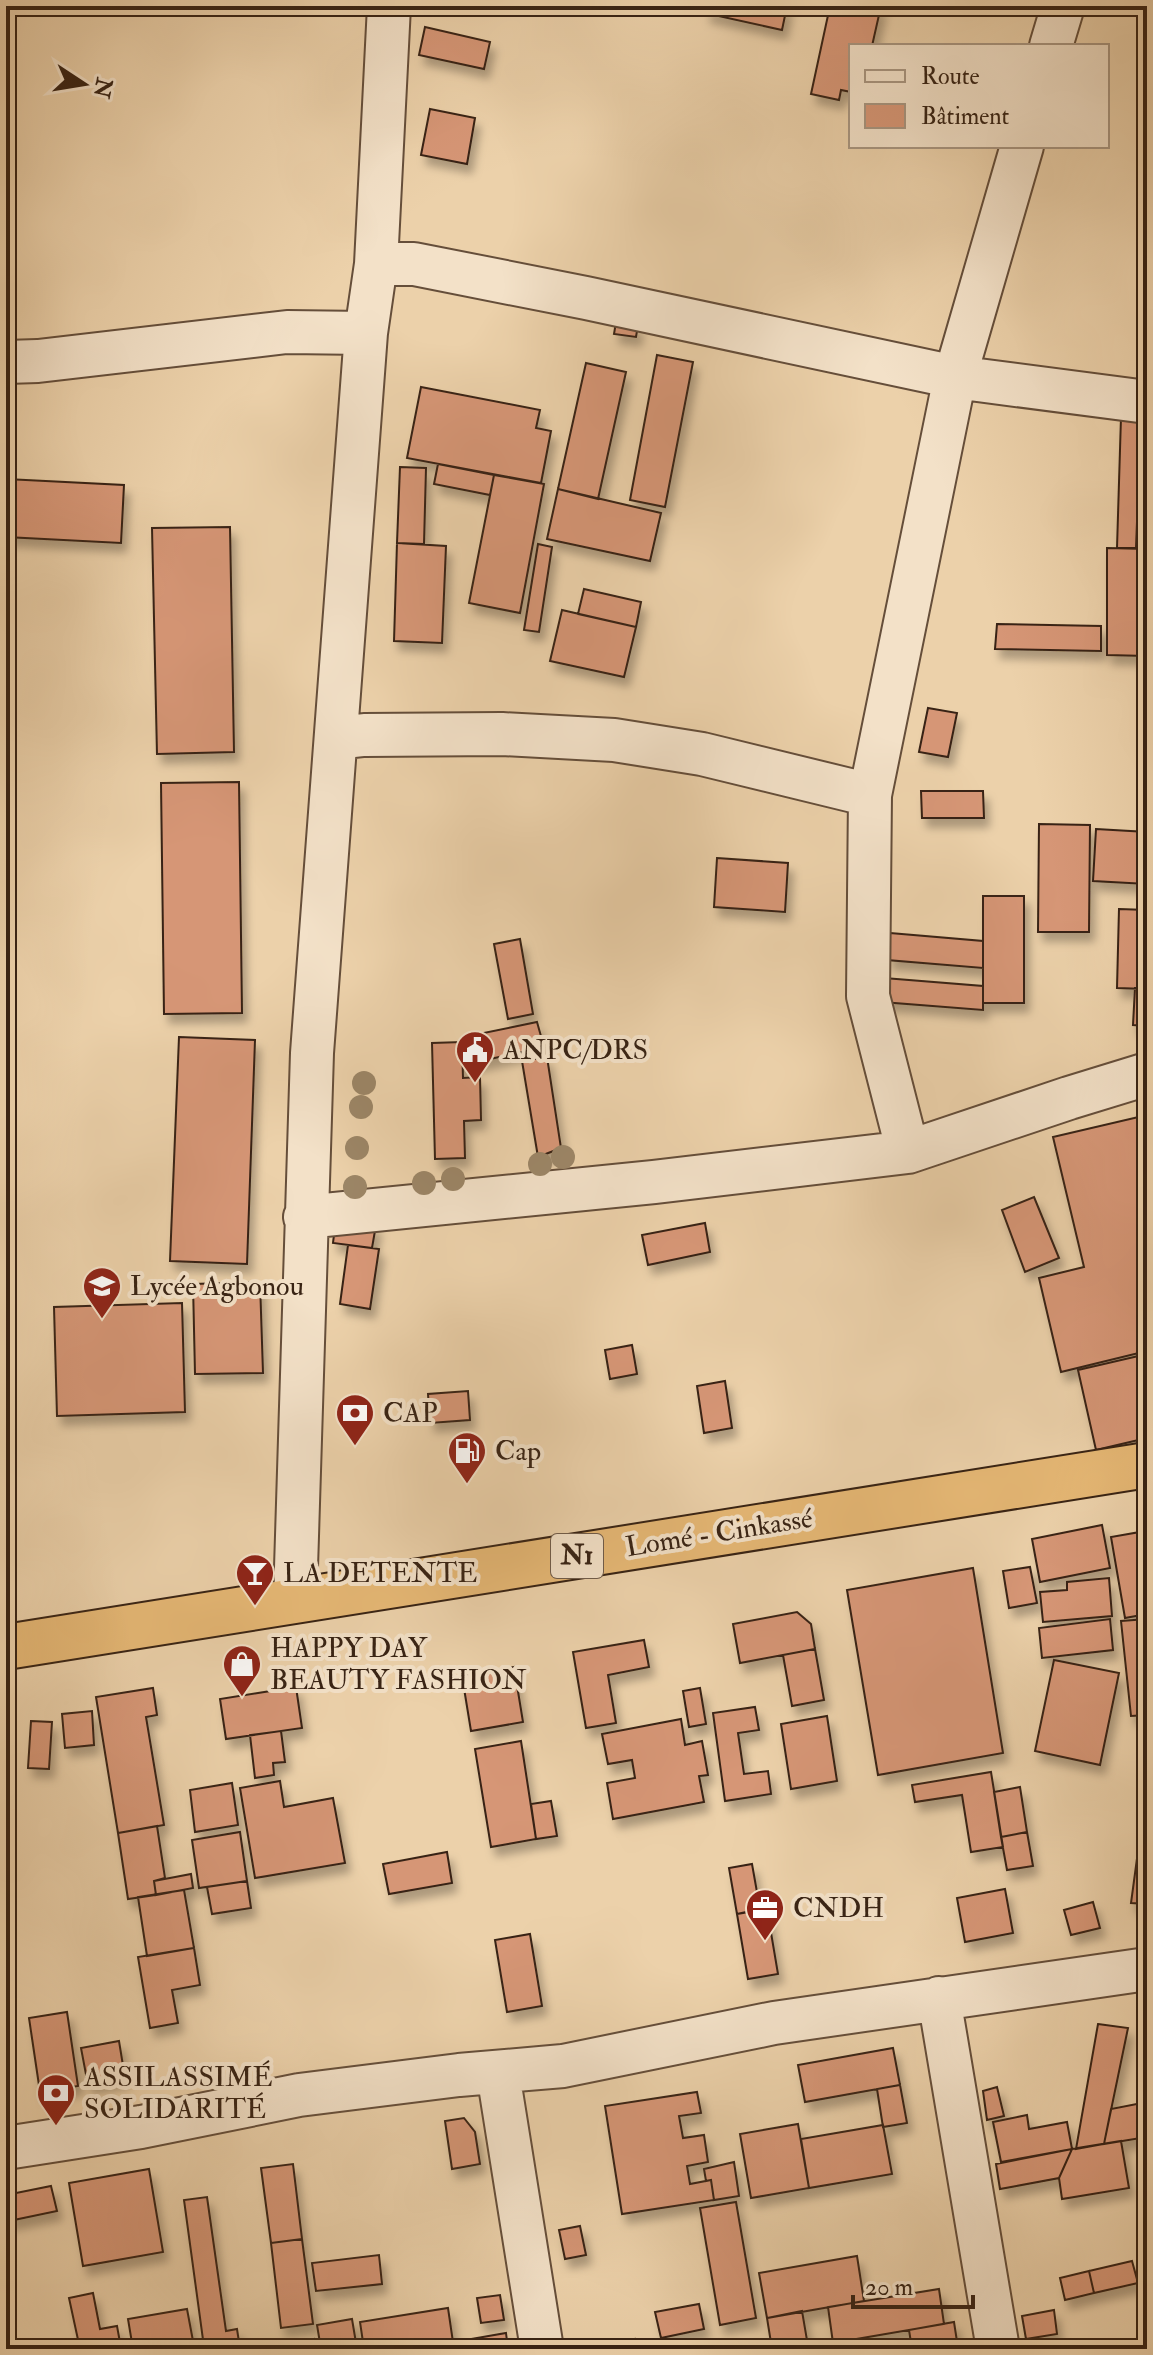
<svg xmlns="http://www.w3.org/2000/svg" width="1153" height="2355" font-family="'IM FELL Double Pica',serif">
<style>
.building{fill:#d69676;stroke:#382314;stroke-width:2;filter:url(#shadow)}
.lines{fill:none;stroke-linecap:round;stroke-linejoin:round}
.minor-casing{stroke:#654e3a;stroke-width:46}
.highway-casing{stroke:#382314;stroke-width:48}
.minor{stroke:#f3e1c8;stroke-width:42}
.highway{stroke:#e6b875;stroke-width:44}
.tree{fill:#9c8667}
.labels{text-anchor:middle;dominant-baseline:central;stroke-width:8;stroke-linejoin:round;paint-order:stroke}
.shield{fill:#f3e1c8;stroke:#705c4a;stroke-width:2}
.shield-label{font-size:26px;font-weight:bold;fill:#382314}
.poi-label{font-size:28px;fill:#382314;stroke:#f3e1c8;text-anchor:start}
.street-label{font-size:28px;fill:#382314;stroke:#f3e1c8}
</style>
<defs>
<filter id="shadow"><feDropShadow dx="5" dy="9" stdDeviation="4" flood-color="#0004"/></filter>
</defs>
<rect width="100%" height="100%" fill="#ecd1aa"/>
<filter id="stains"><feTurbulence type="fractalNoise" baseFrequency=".0025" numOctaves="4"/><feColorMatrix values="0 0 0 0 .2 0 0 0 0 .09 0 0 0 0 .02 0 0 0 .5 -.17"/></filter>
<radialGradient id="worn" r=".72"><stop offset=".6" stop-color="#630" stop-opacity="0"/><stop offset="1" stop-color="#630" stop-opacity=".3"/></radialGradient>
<path class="building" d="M707 6H787L782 30 705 13Z
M830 6H881L872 46H851V92L841 90 839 100 811 94Z
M425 27 490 42 484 69 419 55Z
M430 109 475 118 467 164 421 155Z
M616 322 638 325 636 337 614 334Z
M657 355 693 362 665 507 630 500Z
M586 363 626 372 598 499 558 489Z
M421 387 540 410 536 428 551 431 541 483 407 458Z
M1121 417 1141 418 1136 548H1117Z
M438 464 494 475 490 495 434 484Z
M400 467 426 468 424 544 397 543Z
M494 475 544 484 520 613 469 603Z
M6 479 124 485 121 543 6 537Z
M558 489 661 513 650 561 547 539Z
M230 527 234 752 157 754 152 528Z
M397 543 446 546 442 643 394 641Z
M538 544 552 547 539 632 524 630Z
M1107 548 1147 549V656L1107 655Z
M584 589 641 602 636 627 578 614Z
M562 610 636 627 624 677 550 661Z
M997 624 1101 626V651L995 649Z
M928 708 957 713 948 757 919 752Z
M239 782 242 1013 164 1014 161 783Z
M921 791H983L984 818H922Z
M1039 824 1090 825 1089 932H1038Z
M1096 829 1147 832V884L1093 881Z
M717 858 788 863 785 912 714 907Z
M983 896H1024V1003H983Z
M1119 909 1147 910V989L1117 988Z
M890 933 983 941V968L887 960Z
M520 939 533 1014 508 1019 494 944Z
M884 978 983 986V1010L882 1002Z
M1135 988 1147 989V1026L1133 1025Z
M537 1022 544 1047 468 1064 464 1037Z
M179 1037 255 1040 247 1264 170 1261Z
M462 1042 463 1078 480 1077 481 1120 464 1121 465 1158 435 1159 432 1043Z
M547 1057 561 1148 538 1157 522 1061Z
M1147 1115V1351L1061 1372 1039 1278 1084 1267 1053 1137Z
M1034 1197 1059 1258 1025 1272 1002 1210Z
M336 1219 376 1225 372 1248 333 1243Z
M705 1223 710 1252 648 1265 642 1235Z
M348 1245 379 1249 370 1309 340 1304Z
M260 1282 263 1373 195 1374 193 1284Z
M182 1303 185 1412 57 1416 54 1307Z
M632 1345 637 1374 610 1379 605 1350Z
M1147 1354V1438L1096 1450 1078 1370Z
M725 1381 732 1428 704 1433 697 1386Z
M468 1391 470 1420 430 1423 428 1394Z
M1102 1525 1110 1568 1040 1582 1032 1539Z
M1140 1532 1147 1569V1614L1125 1618 1111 1537Z
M1030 1567 1037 1603 1009 1608 1003 1571Z
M973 1568 1003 1753 878 1775 847 1590Z
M1109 1578 1112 1616 1043 1622 1040 1592 1067 1590V1582Z
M797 1612 811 1624 815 1649 740 1663 733 1624Z
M1110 1619 1113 1650 1042 1658 1039 1628Z
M1147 1619V1715L1131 1716 1121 1621Z
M644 1640 649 1667 608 1675 616 1723 586 1728 573 1652Z
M815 1649 824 1700 792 1706 783 1655Z
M1054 1660 1119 1673 1100 1765 1035 1751Z
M514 1667 523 1722 471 1731 462 1676Z
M296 1687 302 1728 226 1739 220 1699Z
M153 1688 157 1715 146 1717 164 1825 118 1833 96 1697Z
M700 1688 706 1724 689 1727 683 1691Z
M755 1707 759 1730 738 1733 744 1774 768 1771 771 1794 725 1801 713 1713Z
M92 1711 94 1745 65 1748 62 1714Z
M827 1716 837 1781 791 1789 781 1724Z
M681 1719 685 1745 702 1741 708 1775 699 1776 704 1802 613 1819 607 1783 635 1778 632 1760 608 1764 602 1734Z
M31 1721 52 1722 49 1769 28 1768Z
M281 1731 285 1762 273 1763 274 1775 255 1778 250 1735Z
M521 1741 536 1839 491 1847 475 1749Z
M1142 1744H1147V1851H1138Z
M991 1772 1003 1847 971 1852 962 1795 915 1802 912 1785Z
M280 1781 284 1807 333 1798 345 1863 255 1878 240 1788Z
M232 1783 238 1825 195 1832 190 1790Z
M1020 1787 1027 1832 1001 1837 994 1792Z
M551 1801 557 1836 536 1839 531 1804Z
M157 1826 165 1878 154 1881 156 1895 128 1899 118 1833Z
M240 1832 247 1881 199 1888 192 1840Z
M1027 1832 1033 1866 1007 1870 1001 1837Z
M1138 1851H1147V1904L1131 1903Z
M447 1852 452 1883 389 1894 383 1864Z
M752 1864 760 1909 737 1914 729 1868Z
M191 1874 193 1888 156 1895 154 1881Z
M247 1881 251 1908 212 1914 207 1887Z
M1005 1889 1013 1933 965 1942 957 1898Z
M184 1890 194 1948 147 1956 138 1897Z
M1093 1902 1100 1928 1071 1935 1064 1910Z
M767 1909 778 1974 748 1979 737 1914Z
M530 1934 542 2006 507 2012 495 1940Z
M194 1948 200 1985 172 1990 178 2023 150 2028 138 1957Z
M67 2012 78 2086 40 2092 29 2018Z
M1098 2024 1128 2028 1104 2144 1076 2149Z
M119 2041 125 2078 88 2085 81 2048Z
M893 2048 900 2085 805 2102 798 2065Z
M900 2085 907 2123 883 2127 877 2089Z
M997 2087 1004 2116 987 2120 983 2091Z
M697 2092 701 2113 679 2116 683 2138 704 2135 708 2162 687 2166 690 2184 711 2180 714 2200 622 2214 605 2106Z
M1147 2102V2137L1104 2144 1111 2109Z
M1027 2115 1029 2129 1067 2122 1072 2149 1001 2162 993 2122Z
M464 2118 475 2132 480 2164 452 2169 445 2121Z
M798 2124 809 2188 751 2198 740 2134Z
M883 2125 892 2174 809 2188 801 2139Z
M1121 2141 1129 2188 1062 2199 1059 2178 1072 2149Z
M1072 2149 1059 2178 1000 2189 996 2164Z
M734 2162 739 2196 714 2200 711 2180 706 2181 704 2169Z
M293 2164 302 2239 271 2243 261 2168Z
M149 2169 163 2252 83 2266 69 2183Z
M51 2186 57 2211 9 2221 6 2195Z
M207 2197 226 2331 237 2329 239 2342 204 2347 184 2200Z
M736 2202 756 2318 720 2325 700 2208Z
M580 2226 586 2255 565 2259 559 2230Z
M302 2239 313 2324 281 2328 271 2243Z
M379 2255 382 2284 316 2291 312 2263Z
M857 2256 864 2301 767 2318 759 2273Z
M1132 2261 1138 2283 1094 2293 1089 2271Z
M1089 2271 1094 2293 1065 2300 1060 2278Z
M939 2289 944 2324 833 2343 828 2307Z
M93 2293 100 2329 117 2326 121 2348 80 2349 69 2298Z
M500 2295 504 2320 481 2323 477 2298Z
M699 2304 704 2329 661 2338 655 2312Z
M448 2308 454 2349H364L360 2322Z
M187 2309 193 2341 133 2349 128 2319Z
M1054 2310 1057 2334 1026 2339 1022 2316Z
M802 2311 808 2346 772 2349 767 2318Z
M352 2319 357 2349H321L317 2325Z
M954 2322 958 2348 912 2349 909 2330Z
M506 2333 508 2349H473L471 2339Z
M314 2339 316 2349H264Z
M635 2339 637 2349H585V2347Z
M193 2341 194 2349H147Z"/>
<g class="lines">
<g class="minor-casing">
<path id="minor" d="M1051 46 1063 6
M376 264H414L586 298 955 377 1147 402
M6 362 38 361 287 332 366 333
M337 738 364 735 502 734 614 740 702 754 870 795 868 996 908 1152
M870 795 955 377 1022 146
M305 1217 654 1182 908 1152 1069 1098 1147 1074
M295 1600 312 1053 366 333 376 264 389 6
M939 1998 998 2349
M498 2073 542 2349
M6 2148 141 2127 299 2095 459 2075 563 2066 774 2023 1147 1969"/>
</g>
<g class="highway-casing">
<path id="highway" d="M6 1647 1147 1465"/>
</g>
<use href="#minor" class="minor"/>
<use href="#highway" class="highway"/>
</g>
<g class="tree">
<circle cx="364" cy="1083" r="12"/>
<circle cx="361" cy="1107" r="12"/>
<circle cx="357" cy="1148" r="12"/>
<circle cx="563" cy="1157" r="12"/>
<circle cx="540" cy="1164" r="12"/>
<circle cx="453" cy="1179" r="12"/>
<circle cx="424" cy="1183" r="12"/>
<circle cx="355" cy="1187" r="12"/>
</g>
<defs>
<g id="civic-pin" transform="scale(2)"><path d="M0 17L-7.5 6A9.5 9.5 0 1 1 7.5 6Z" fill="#8f2418" stroke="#f3e1c8"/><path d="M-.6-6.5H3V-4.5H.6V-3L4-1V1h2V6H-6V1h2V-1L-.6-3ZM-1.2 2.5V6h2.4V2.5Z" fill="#fff"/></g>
<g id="school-pin" transform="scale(2)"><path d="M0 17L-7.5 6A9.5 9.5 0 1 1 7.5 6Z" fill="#8f2418" stroke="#f3e1c8"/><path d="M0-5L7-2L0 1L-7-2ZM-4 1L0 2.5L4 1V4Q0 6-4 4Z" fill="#fff"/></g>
<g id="bank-pin" transform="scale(2)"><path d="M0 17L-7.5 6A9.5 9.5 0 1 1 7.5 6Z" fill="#8f2418" stroke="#f3e1c8"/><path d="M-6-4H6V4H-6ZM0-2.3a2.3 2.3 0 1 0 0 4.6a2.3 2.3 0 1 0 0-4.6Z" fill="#fff"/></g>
<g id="fuel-pin" transform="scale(2)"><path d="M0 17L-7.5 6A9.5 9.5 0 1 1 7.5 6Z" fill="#8f2418" stroke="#f3e1c8"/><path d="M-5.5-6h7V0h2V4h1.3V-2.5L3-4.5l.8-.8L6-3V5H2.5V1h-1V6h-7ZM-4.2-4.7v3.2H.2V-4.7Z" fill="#fff"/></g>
<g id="bar-pin" transform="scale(2)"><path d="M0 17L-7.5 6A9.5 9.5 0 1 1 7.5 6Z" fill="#8f2418" stroke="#f3e1c8"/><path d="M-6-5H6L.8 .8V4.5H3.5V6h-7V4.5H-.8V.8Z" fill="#fff"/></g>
<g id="shop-pin" transform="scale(2)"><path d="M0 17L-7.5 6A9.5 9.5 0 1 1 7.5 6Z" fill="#8f2418" stroke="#f3e1c8"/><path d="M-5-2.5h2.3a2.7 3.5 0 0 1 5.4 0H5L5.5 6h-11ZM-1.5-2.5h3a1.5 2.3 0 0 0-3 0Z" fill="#fff"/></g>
<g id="office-pin" transform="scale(2)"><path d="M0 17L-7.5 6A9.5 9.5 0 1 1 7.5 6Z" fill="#8f2418" stroke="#f3e1c8"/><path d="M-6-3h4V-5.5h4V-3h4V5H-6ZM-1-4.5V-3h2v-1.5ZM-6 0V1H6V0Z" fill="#fff"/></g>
</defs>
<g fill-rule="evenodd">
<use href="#civic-pin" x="475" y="1050"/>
<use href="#school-pin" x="102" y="1286"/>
<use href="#bank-pin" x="355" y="1413"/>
<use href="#fuel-pin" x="467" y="1451"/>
<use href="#bar-pin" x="255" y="1573"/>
<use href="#shop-pin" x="242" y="1664"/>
<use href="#office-pin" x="765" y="1908"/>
<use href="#bank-pin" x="56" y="2093"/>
</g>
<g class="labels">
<rect class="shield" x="551" y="1534" width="52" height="44" rx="6"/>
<g class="shield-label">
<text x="577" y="1556">N1</text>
</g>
<g class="poi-label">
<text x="503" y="1050">ANPC/DRS</text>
<text x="130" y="1286">Lycée Agbonou</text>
<text x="383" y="1413">CAP</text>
<text x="495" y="1451">Cap</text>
<text x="283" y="1573">LA DETENTE</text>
<text x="270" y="1648">HAPPY DAY<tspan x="270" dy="32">BEAUTY FASHION</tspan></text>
<text x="793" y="1908">CNDH</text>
<text x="84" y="2077">ASSILASSIMÉ<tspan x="84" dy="32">SOLIDARITÉ</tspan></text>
</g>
<g class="street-label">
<text transform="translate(719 1533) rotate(-9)">Lomé - Cinkassé</text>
</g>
</g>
<rect width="1153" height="2355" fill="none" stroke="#ecd1aa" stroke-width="32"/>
<rect x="8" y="8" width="1137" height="2339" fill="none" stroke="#382314" stroke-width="4"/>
<rect x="16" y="16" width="1121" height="2323" fill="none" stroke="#382314" stroke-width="2"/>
<rect x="849" y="44" width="260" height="104" fill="#f3e1c8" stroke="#a89580" stroke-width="2"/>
<rect x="865" y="70" width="40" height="12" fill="#f3e1c8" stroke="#a89580" stroke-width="2"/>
<text x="921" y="84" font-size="24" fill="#382314">Route</text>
<rect x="865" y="104" width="40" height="24" fill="#d69676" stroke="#a89580" stroke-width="2"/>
<text x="921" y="124" font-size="24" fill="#382314">Bâtiment</text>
<g transform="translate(84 84) rotate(102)" stroke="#f3e1c8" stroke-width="6" paint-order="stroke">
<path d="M0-6L14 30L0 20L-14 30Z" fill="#382314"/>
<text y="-12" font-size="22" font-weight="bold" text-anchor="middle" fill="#382314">N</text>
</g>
<path d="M853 2295v12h120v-12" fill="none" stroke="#382314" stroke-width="4"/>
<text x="865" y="2295" font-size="24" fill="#382314" stroke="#f3e1c8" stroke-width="6" paint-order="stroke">20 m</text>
<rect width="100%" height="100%" filter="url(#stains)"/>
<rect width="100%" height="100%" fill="url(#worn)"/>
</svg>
